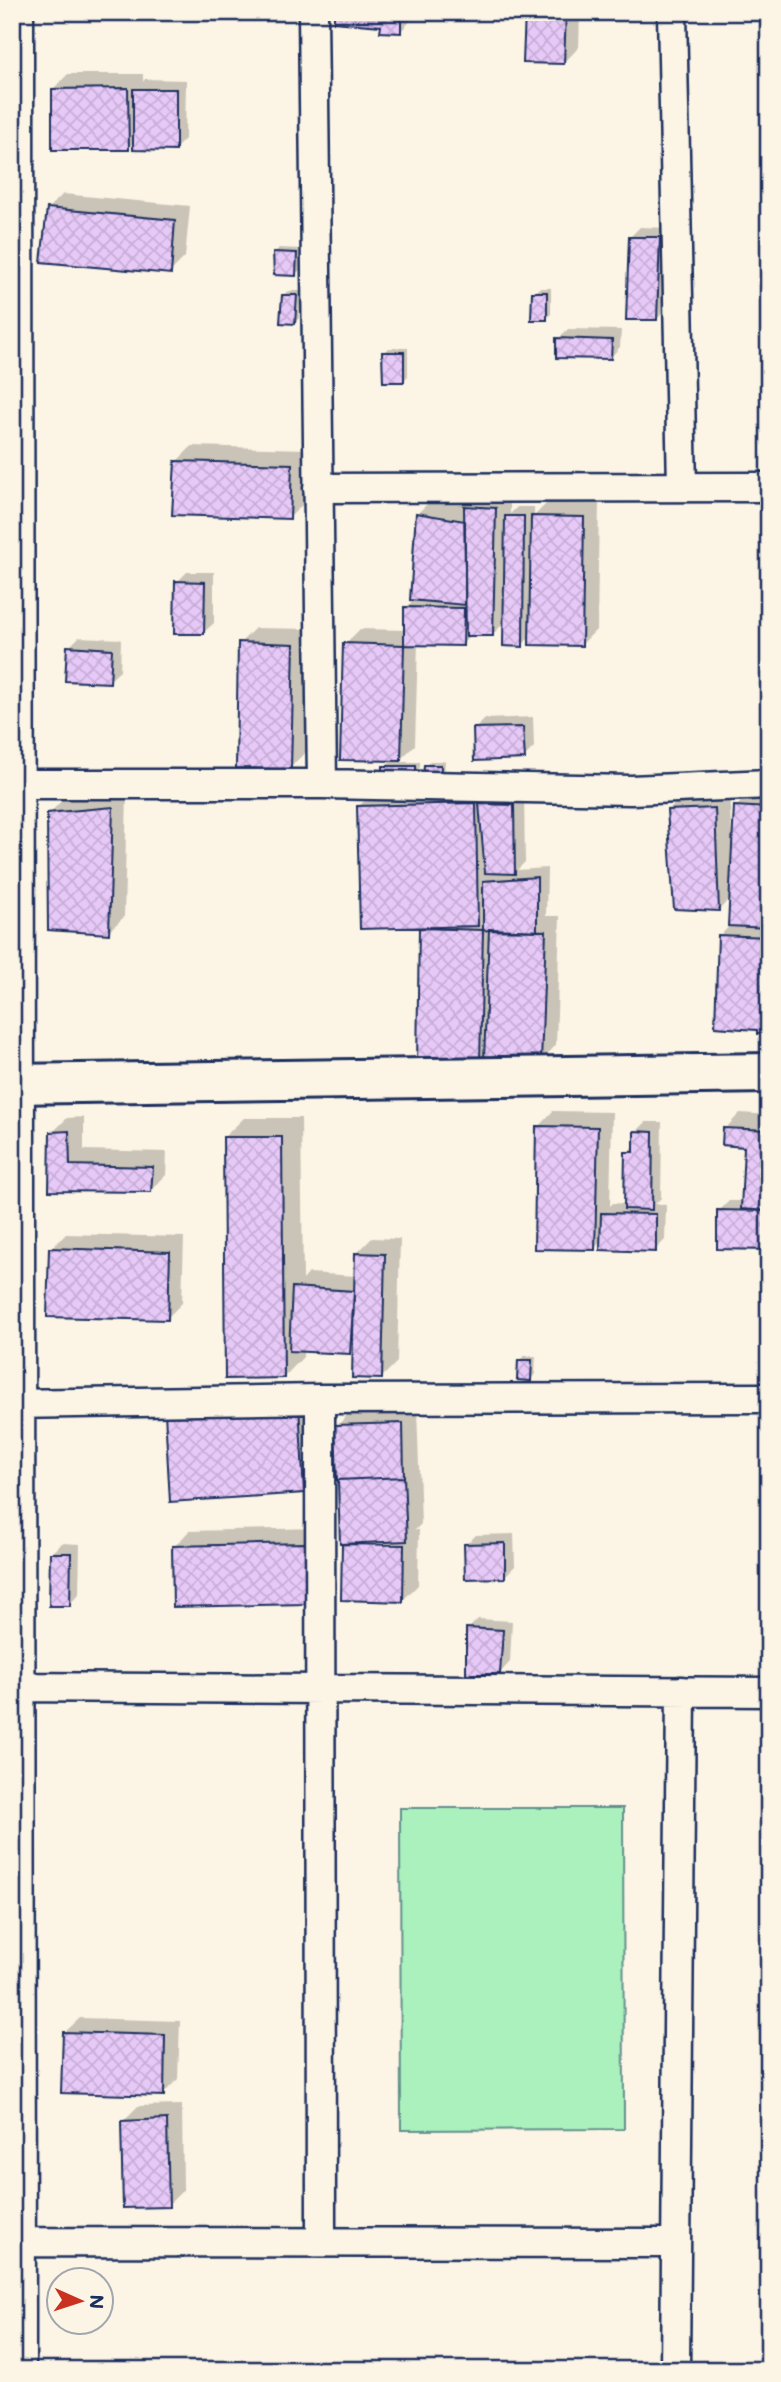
<svg xmlns="http://www.w3.org/2000/svg" width="781" height="2382" font-family="Mali,sans-serif">
<style>
.grass{fill:#abf1bd;stroke:#63908e;stroke-width:2}
.shadow{fill:#0003}
.building{fill:url(#building-cross-hatch);stroke:#1b2f5e;stroke-width:2}
.lines{fill:none;stroke-linecap:round;stroke-linejoin:round}
.street-casing{stroke:#1b2f5e;stroke-width:33}
.secondary-casing{stroke:#1b2f5e;stroke-width:44}
.street{stroke:#fcf5e5;stroke-width:28}
.secondary{stroke:#fcf5e5;stroke-width:38}
</style>
<defs>
<pattern id="building-cross-hatch" width="8" height="8" patternUnits="userSpaceOnUse" patternTransform="scale(1.75)"><rect width="8" height="8" fill="#e7c9f7"/><path d="M0 0l8 8M0 8l8-8" fill="none" stroke="#c6add6"/></pattern>
</defs>
<rect width="100%" height="100%" fill="#fcf5e5"/>
<filter id="ink" filterUnits="userSpaceOnUse"><feTurbulence type="fractalNoise" baseFrequency=".0143" numOctaves="2"/><feDisplacementMap in="SourceGraphic" scale="14" xChannelSelector="R" yChannelSelector="G"/><feConvolveMatrix kernelMatrix="1 2 1 2 8 2 1 2 1" color-interpolation-filters="sRGB"/></filter>
<g filter="url(#ink)">
<path class="grass" d="M400 1808H623L624 2129 401 2130Z"/>
<path class="shadow" d="M336 12H415V16L400 32 382 24Z
M526 12H580L579 47 564 63Z
M68 74H143V82L145 79 186 80 185 139 175 149 135 141 128 148 53 89Z
M63 194 190 206 185 257 170 272 48 209Z
M640 227 669 228 667 308 657 319 630 237Z
M279 248 301 249 300 270 295 274 274 253Z
M539 288H551V314L546 318 534 293Z
M288 291H301L299 318 295 322 283 295Z
M568 329 621 330 620 347 610 358 558 339Z
M389 348H408V376L404 380 384 353Z
M192 446 307 449 305 502 289 518 177 461Z
M481 492 510 494V514L517 507H534V516L548 502H599L597 629 582 644 531 636 522 645 505 622 493 634H472L462 644 418 643 415 745 398 762H420V767L415 772 384 767 392 760 345 644 360 629 406 630V608L415 599 418 513 433 498 468 504Z
M187 572H214V623L203 633 177 582Z
M255 628 308 629 306 752 290 767 240 643Z
M79 637 121 639 120 671 109 681 69 647Z
M533 717 534 747 524 757 475 729 485 719Z
M430 761H445L444 776 425 766Z
M379 787 524 795 525 862 517 870 547 868 546 916H560L556 1045 541 1061 419 1062 421 926 359 806Z
M751 791 769 792V1032L720 936 730 925 731 897 719 910 669 810 684 795 729 793 732 843H734L736 807Z
M127 793 124 917 108 932 49 814 64 798Z
M553 1111 612 1112 610 1206 613 1203 626 1204 627 1153 636 1144V1132L646 1122H662L661 1198 655 1204 666 1205 665 1240 655 1250 602 1240 595 1248 538 1127Z
M740 1113 769 1115V1249L719 1211 729 1201H743L746 1145 725 1129Z
M84 1117V1150L167 1152 166 1175 151 1190 51 1189 52 1133 67 1118Z
M244 1118H301L303 1280 309 1273 356 1276V1254L372 1238 400 1239 397 1362 382 1377 354 1347 349 1353 303 1350V1357L284 1377 224 1137Z
M66 1234 184 1237 182 1303 167 1318 51 1249Z
M524 1356H536L535 1374 531 1379 520 1360Z
M318 1386 323 1472 304 1491 172 1500Z
M417 1409 421 1524 415 1530H419L418 1585 403 1600 343 1599 344 1542H342L337 1426 352 1410Z
M319 1528 321 1587 305 1602 174 1547 189 1531Z
M514 1534 515 1566 505 1576 466 1545 476 1535Z
M62 1543 80 1544 79 1594 69 1605 51 1553Z
M478 1619 512 1621 510 1662 500 1673 468 1629Z
M80 2018 180 2021 178 2079 163 2094 64 2033Z
M182 2105 183 2190 168 2205 123 2121 138 2106Z"/>
<path class="building" d="M334 12H401V33L380 32 381 26 334 22Z
M525 12H566L564 64 523 63Z
M128 88 129 150H52V89Z
M133 89H176V151L133 150Z
M47 208 175 220 171 274 41 262Z
M629 237H660L657 320H626Z
M273 252 297 253 296 276 274 275Z
M532 292H547V320H531Z
M282 295H297L295 324 280 323Z
M556 338 612 340 611 359 556 358Z
M382 352H404V382H383Z
M175 461 292 464 290 519 172 515Z
M464 506 496 508 493 636H466Z
M416 513 465 521V605L410 600Z
M505 516H524L523 647 503 646Z
M531 516 584 517 582 646 529 645Z
M175 581 205 582 204 634H174Z
M404 607 464 608 463 646 404 645Z
M238 642 294 644 291 769 236 768Z
M343 643 404 645 401 761 340 760Z
M67 646 112 649 110 683 65 681Z
M523 727 525 759 474 761 473 728Z
M424 765H441L440 783 423 782Z
M383 766H416V773H383Z
M476 803 478 926 360 929 357 806Z
M479 804 514 805 515 874 485 873Z
M734 806 769 808V928L728 926Z
M113 807 109 934 48 930 47 813Z
M715 808 719 911 674 909 667 810Z
M537 877V931L483 930V881Z
M419 928 483 930 480 1065 417 1064Z
M489 929 546 931 541 1062 484 1060Z
M718 935 769 937V1034H757V1030L715 1027Z
M536 1126 598 1127 595 1250 534 1249Z
M723 1128 769 1130V1211L741 1209 744 1147 722 1145Z
M69 1131 70 1165 153 1167 151 1192 49 1191 50 1132Z
M634 1131 653 1132 652 1210 624 1209 625 1152H634Z
M223 1137H282L284 1378 225 1379Z
M717 1210 769 1211V1250L717 1249Z
M601 1213 656 1214V1252L600 1250Z
M49 1248 170 1252 168 1320 47 1317Z
M355 1253 385 1254 382 1379 352 1378Z
M292 1287 354 1291 350 1354 289 1351Z
M518 1360H532L531 1381 517 1380Z
M299 1405 304 1493 170 1502 165 1413Z
M403 1423 404 1477 337 1480 335 1425Z
M404 1477 407 1541 340 1544 338 1480Z
M305 1543 306 1604 173 1607 172 1546Z
M505 1543V1578L465 1579 464 1544Z
M342 1544 404 1545 403 1602 341 1600Z
M50 1553H71L70 1606H49Z
M466 1628 503 1630 500 1674H466Z
M63 2032 165 2035 164 2096 61 2093Z
M167 2119 169 2207 123 2208 121 2121Z"/>
<g class="lines">
<g class="street-casing">
<path id="street" d="M19 12 21 2370
M313 12 322 784
M672 12 682 487
M318 488 769 487
M12 784H322L631 790 769 784
M320 1399 321 2242
M12 1404 320 1399 769 1398
M12 1687 769 1692
M21 2242 675 2243
M675 2370 681 1691"/>
</g>
<g class="secondary-casing">
<path id="secondary" d="M12 1084 769 1073"/>
</g>
<use href="#street" class="street"/>
<use href="#secondary" class="secondary"/>
</g>
</g>
<rect width="781" height="2382" fill="none" stroke="#fcf5e5" stroke-width="42"/>
<rect x="21" y="21" width="739" height="2340" fill="none" stroke="#1b2f5e" stroke-width="2.5" filter="url(#ink)"/>
<g transform="translate(80 2301) rotate(93)"><circle r="33" fill="#fcf5e5" stroke="#a2a6af" stroke-width="2"/>
<path d="M0-5L12 26L0 18L-12 26Z" fill="#c8321e"/>
<text y="-10" font-size="19" font-weight="bold" text-anchor="middle" fill="#1b2f5e">N</text>
</g>
</svg>
